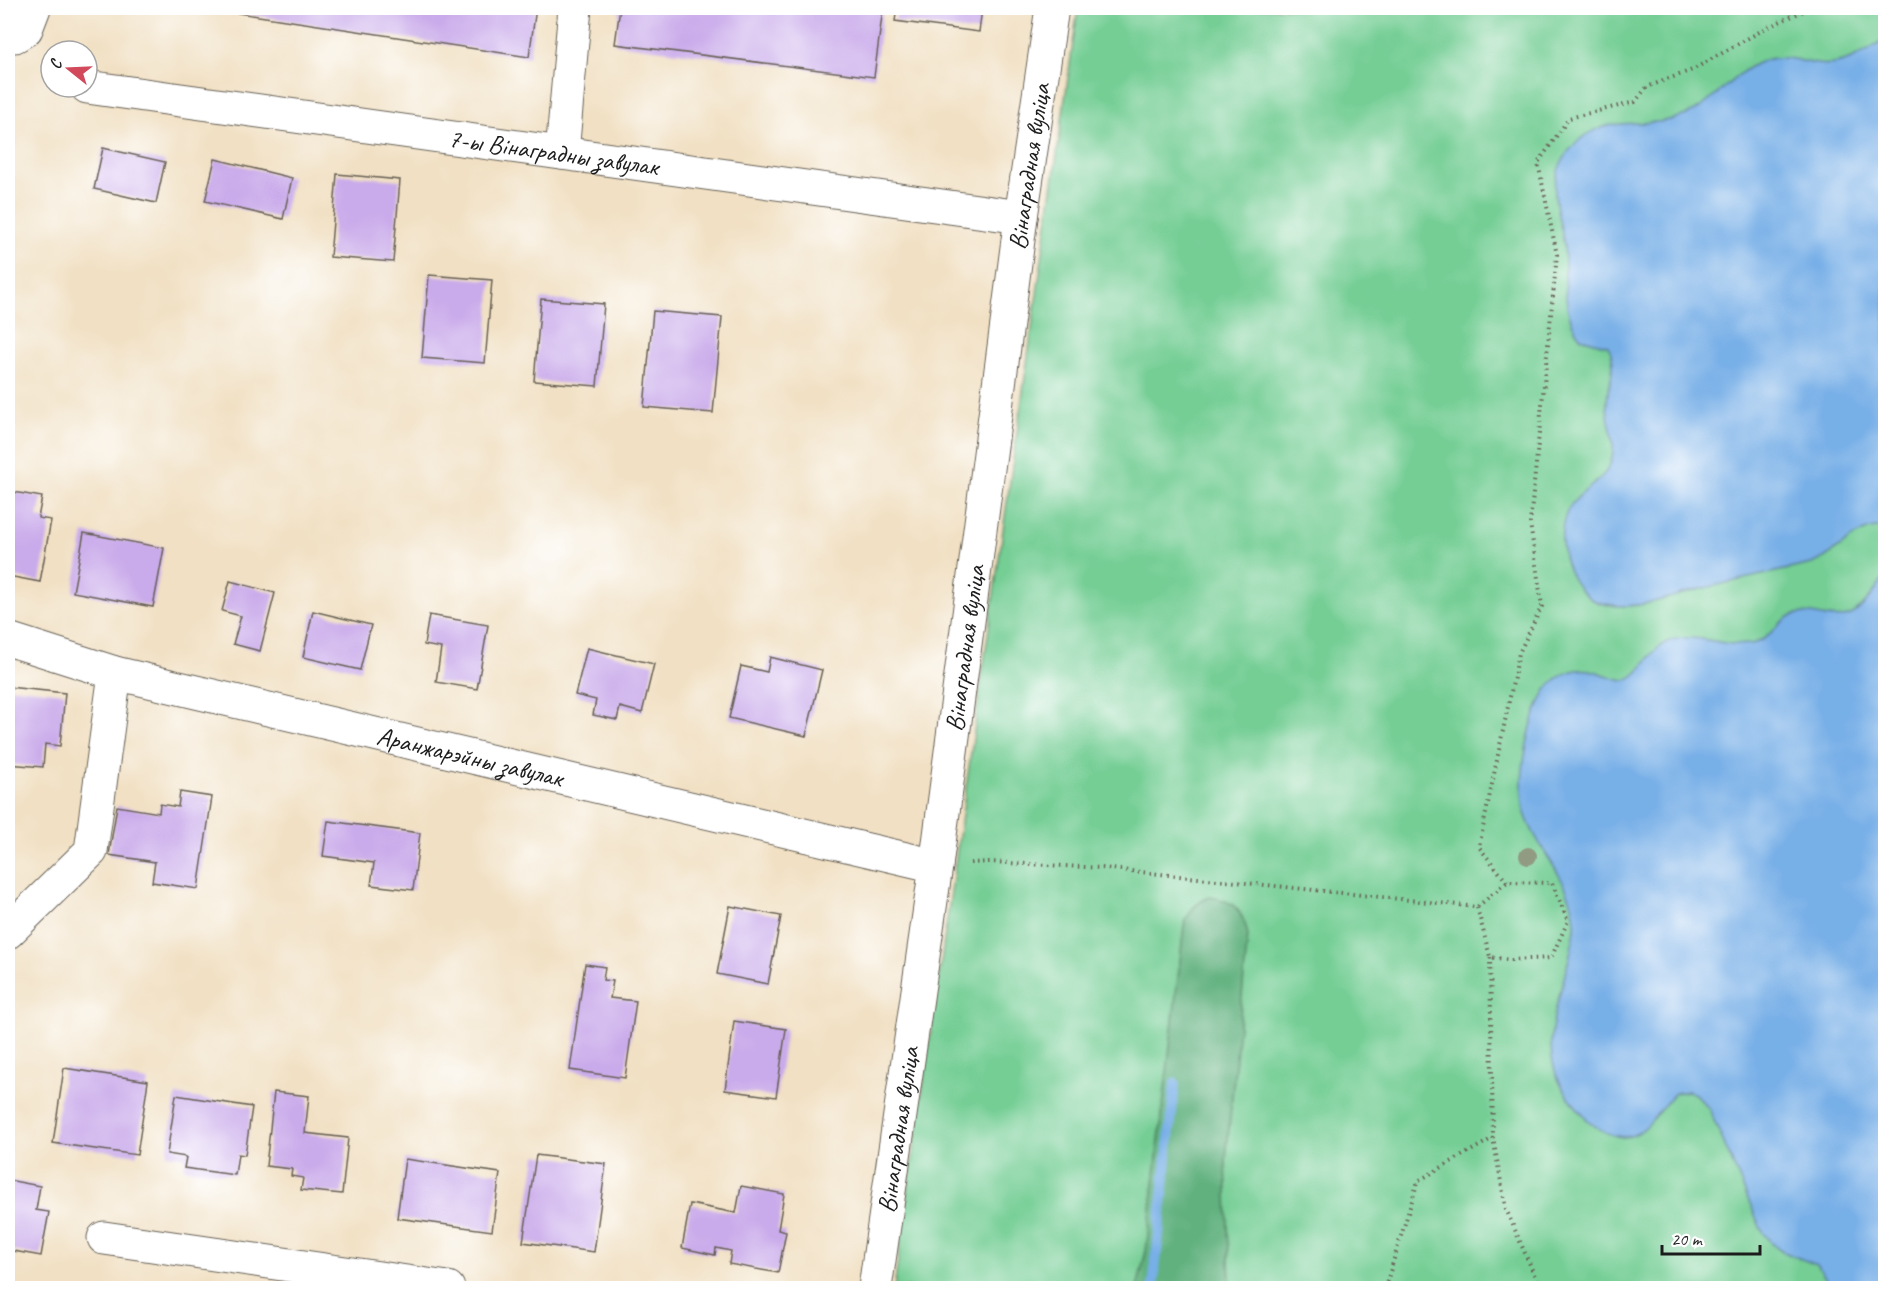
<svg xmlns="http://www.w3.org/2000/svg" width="1893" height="1296" font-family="Caveat,sans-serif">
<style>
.green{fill:#75ce94;stroke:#487558;stroke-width:1.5}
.forest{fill:#60b17e;stroke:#3e664d;stroke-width:1.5}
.water{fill:#77afe7;stroke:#4a6682;stroke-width:1.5}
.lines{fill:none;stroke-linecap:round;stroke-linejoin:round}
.stream{stroke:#77afe7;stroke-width:10}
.building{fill:#c9aaea}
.minor-casing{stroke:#676156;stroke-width:35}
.path{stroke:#676156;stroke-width:4;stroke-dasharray:1.5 4.5;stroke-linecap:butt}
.minor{stroke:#fff;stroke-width:33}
.tree{fill:#909b82}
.labels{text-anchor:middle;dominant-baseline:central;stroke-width:5;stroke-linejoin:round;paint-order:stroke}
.street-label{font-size:26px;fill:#1c1c1c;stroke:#fff}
</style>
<rect width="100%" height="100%" fill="#fff"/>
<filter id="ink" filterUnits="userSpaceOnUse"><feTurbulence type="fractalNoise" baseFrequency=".0167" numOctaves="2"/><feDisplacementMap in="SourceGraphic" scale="12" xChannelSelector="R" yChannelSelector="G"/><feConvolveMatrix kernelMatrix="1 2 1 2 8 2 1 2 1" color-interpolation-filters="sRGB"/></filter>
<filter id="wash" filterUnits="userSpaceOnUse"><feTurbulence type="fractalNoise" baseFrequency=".008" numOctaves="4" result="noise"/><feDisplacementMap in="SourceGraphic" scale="24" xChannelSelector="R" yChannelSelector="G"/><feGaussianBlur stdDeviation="1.35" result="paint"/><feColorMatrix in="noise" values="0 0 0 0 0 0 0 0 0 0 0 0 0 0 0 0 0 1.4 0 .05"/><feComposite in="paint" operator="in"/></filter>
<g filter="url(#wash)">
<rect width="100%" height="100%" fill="#f1e0c3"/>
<path class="green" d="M1078 8H1885V1288H894Z"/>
<path class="forest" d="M1210 897C1235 900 1243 912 1248 935L1226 1159 1230 1288H1137L1146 1251 1184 926C1189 911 1195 903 1210 897Z"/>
<path class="water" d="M1885 40V528C1857 524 1837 555 1812 564 1775 572 1738 580 1701 589 1675 595 1653 605 1626 606 1614 606 1601 605 1591 599 1565 582 1553 535 1569 508 1580 489 1603 484 1611 462 1617 443 1609 427 1607 408 1605 386 1620 368 1608 346L1581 338C1560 312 1567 277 1564 246 1562 227 1554 207 1555 188 1557 152 1587 126 1621 124 1642 122 1662 124 1683 116 1716 105 1735 67 1769 59 1787 55 1801 62 1818 64 1844 68 1864 52 1885 40Z
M1885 577V1288H1832L1817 1265 1781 1251 1771 1243 1761 1229 1709 1109 1695 1094 1688 1091 1675 1093C1648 1120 1638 1157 1592 1124 1582 1116 1574 1104 1566 1093 1534 1046 1562 998 1571 949 1573 940 1576 930 1575 922 1572 880 1539 853 1526 816 1515 787 1529 718 1545 692 1551 681 1564 672 1577 670 1594 667 1609 679 1626 680 1644 673 1649 649 1669 641 1695 631 1724 648 1750 644 1770 641 1775 623 1791 616 1799 612 1809 613 1817 615 1855 626 1865 604 1885 577Z"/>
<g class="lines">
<path class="stream" d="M1153 1288 1175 1083"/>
</g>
<g id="blocks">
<path class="building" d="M205 8H536L529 57Z
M620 8H883L874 77 615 44Z
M897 8H982L979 32 895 21Z
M103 148 165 162 156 203 94 189Z
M215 159 292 178 283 219 205 201Z
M337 174 400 180 393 262 330 257Z
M429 275 492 280 485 363 422 358Z
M541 299 604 304 597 386 534 381Z
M653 311 722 317 713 413 644 407Z
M8 491 42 497 38 518 51 520 40 582 8 576Z
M84 533 164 548 153 607 73 592Z
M230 581 275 593 260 651 233 644 241 616 222 611Z
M313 611 371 625 360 670 303 657Z
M429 615 488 625 477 689 436 682 441 648 424 645Z
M587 648 654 664 642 713 620 707 617 720 593 715 596 700 575 695Z
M770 657 822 670 806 736 729 718 741 666 767 672Z
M8 687 65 693 60 746 45 744 43 767 8 764Z
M180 792 212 797 198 889 152 882 155 862 109 855 117 806 159 813 160 804 178 807Z
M328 821 420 833 413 890 371 885 374 863 323 856Z
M730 906 781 916 768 984 717 974Z
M585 964 605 967 603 980 613 981 610 998 636 1001 625 1078 570 1070Z
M734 1021 786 1029 776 1097 725 1090Z
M64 1068 148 1081 137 1155 53 1143Z
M274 1092 309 1096 305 1133 348 1138 342 1194 301 1190 303 1178 291 1176 292 1169 266 1166Z
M176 1095 252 1107 245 1155 238 1154 235 1175 184 1168 186 1157 167 1154Z
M536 1155 606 1164 594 1252 523 1242Z
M405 1159 500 1173 492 1231 397 1218Z
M8 1180 40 1186 36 1210 49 1212 41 1256 8 1250Z
M741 1186 784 1194 778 1230 786 1232 778 1273 729 1264 731 1251 716 1248 715 1255 682 1248 690 1204 736 1213Z"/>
</g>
</g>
<g filter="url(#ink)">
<use href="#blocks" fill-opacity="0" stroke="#676156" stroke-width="1.5"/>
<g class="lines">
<g class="minor-casing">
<g id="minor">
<path d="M8 34 15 36 26 29 34 8"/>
<path id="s1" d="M87 87 1021 217"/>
<path d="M562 153 575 8"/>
<path id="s2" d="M8 639 115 673 936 866"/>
<path d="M8 932 91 851 115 673"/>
<path d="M104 1238 448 1288"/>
<path id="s3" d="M875 1288 936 866 1021 217 1052 8"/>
</g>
</g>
<path class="path" d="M970 863 990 862 1102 868 1477 907 1507 882 1552 883 1568 921 1551 958 1510 960 1490 957 1477 907
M1507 882 1479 847 1519 653 1542 606 1530 523 1557 255 1538 163 1569 118 1635 102 1647 87 1692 70 1768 27 1810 8
M1490 957 1493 1138 1506 1209 1540 1288
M1385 1288 1418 1181 1493 1138"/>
<use href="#minor" class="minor"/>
</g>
<circle class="tree" cx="1528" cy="856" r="9"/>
</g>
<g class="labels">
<g class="street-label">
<text stroke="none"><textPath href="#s1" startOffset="471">7-ы Вінаградны завулак</textPath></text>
<text stroke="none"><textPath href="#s3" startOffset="1132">Вінаградная вуліца</textPath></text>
<text stroke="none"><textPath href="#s3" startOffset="646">Вінаградная вуліца</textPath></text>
<text stroke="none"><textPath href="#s2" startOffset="477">Аранжарэйны завулак</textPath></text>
<text stroke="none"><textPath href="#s3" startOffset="160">Вінаградная вуліца</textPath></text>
</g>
</g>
<rect width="1893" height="1296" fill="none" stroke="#fff" stroke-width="30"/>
<g transform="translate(69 69) rotate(288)"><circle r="28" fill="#ffffff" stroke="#a4a4a4" stroke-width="1.5"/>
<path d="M0-4.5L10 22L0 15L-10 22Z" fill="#d1495b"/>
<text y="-9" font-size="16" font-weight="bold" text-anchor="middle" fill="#1c1c1c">С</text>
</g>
<path d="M1662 1245v9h98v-9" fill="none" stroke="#1c1c1c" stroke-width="3"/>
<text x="1671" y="1245" font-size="18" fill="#1c1c1c" stroke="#ffffff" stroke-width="4.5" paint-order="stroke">20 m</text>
</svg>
